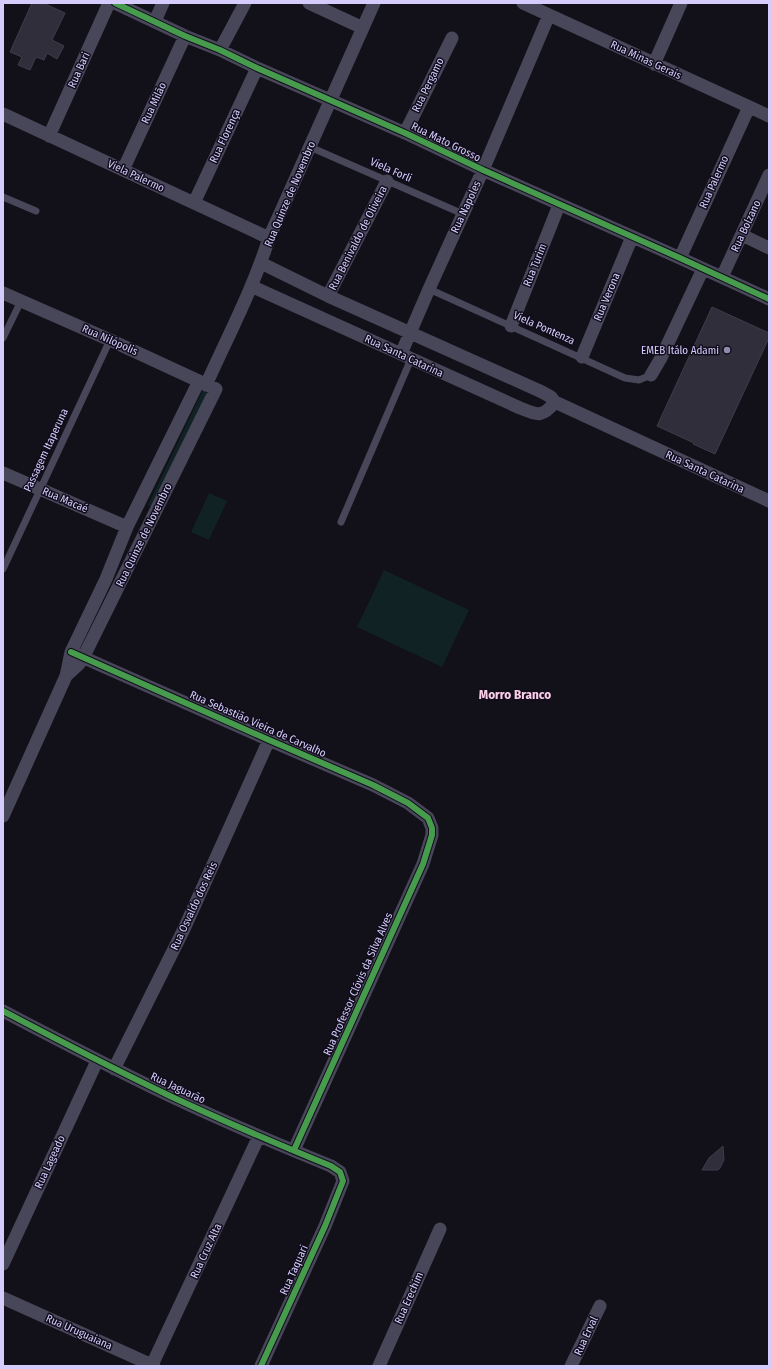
<svg xmlns="http://www.w3.org/2000/svg" width="772" height="1369" font-family="'Fira Sans Condensed',sans-serif">
<style>
.green{fill:#112224}
.building{fill:#312e3b;stroke:#403b4c}
.lines{fill:none;stroke-linecap:round;stroke-linejoin:round}
.lane{stroke:#484659;stroke-width:7}
.street{stroke:#484659;stroke-width:13}
.cycleway-casing{stroke:#110d1c;stroke-width:8}
.cycleway{stroke:#469c4c;stroke-width:6}
.poi-dot{fill:#918aac;stroke:#110d1c;stroke-width:1.5}
.labels{text-anchor:middle;dominant-baseline:central;stroke-width:3;stroke-linejoin:round;paint-order:stroke}
.street-label{font-size:11px;fill:#d5ccfb;stroke:#110d1c}
.poi-label{font-size:11px;fill:#d5ccfb;stroke:#110d1c;text-anchor:end}
.quarter-label{font-size:13px;font-weight:bold;fill:#fbcee8;stroke:#110d1c}
</style>
<rect width="100%" height="100%" fill="#121018"/>
<path class="green" d="M203 390 208 393 152 507 148 505Z
M209 493 227 501 209 540 191 532Z
M384 570 469 610 442 667 357 627Z"/>
<path class="building" d="M32 3H43L65 13 52 40 64 46 57 59 47 53 44 60 36 57 30 70 18 65 22 57 10 52Z
M712 307 769 333V338L715 454 693 444 694 443 657 426Z
M723 1146 724 1160 720 1168 718 1170H702L709 1158Z"/>
<g class="lines">
<path class="lane" d="M310 147 463 214
M3 197 36 211
M429 289 625 378 639 380 651 375
M3 338 21 301
M341 522 411 359
M3 569 110 340"/>
<path class="street" d="M115 3 185 36 220 50 257 68 405 133 483 170 680 258 769 299
M309 3 363 28
M523 3 769 116
M155 21 163 3
M220 50 245 3
M654 64 681 3
M3 114 269 238
M405 133 452 38
M49 136 109 3
M123 170 185 36
M194 203 257 68
M742 235 769 248
M680 258 749 107
M261 263 328 296 542 392 551 397 555 402 769 501
M722 277 769 175
M251 286 520 408C538 415 542 418 555 402
M3 293 110 340 216 389 83 658 79 664 66 676
M328 296 387 181
M511 326 559 205
M401 354 429 289 483 170 549 15
M582 357 632 237
M651 375 661 358 703 269
M206 385C228 336 253 289 269 238L374 3
M3 473 127 527
M71 652 269 740 373 785 408 803 428 818 432 828V835L423 864 294 1150
M3 816 66 676 71 652 106 579 127 527 199 381
M3 1011C58 1040 114 1069 170 1096 223 1121 277 1144 331 1166L340 1172 343 1181 325 1226 261 1366
M114 1069 184 929 269 740
M3 1264 97 1061
M3 1298 154 1366
M152 1365 259 1136
M379 1366 440 1229
M571 1366 600 1306"/>
<g class="cycleway-casing">
<path id="cycleway" d="M115 3 185 36 220 50 257 68 405 133 483 170 680 258 769 299
M71 652 269 740 373 785 408 803 428 818 432 828V835L423 864 294 1150
M3 1011C58 1040 114 1069 170 1096 223 1121 277 1144 331 1166L340 1172 343 1181 325 1226 261 1366"/>
</g>
<use href="#cycleway" class="cycleway"/>
</g>
<circle class="poi-dot" cx="727" cy="350" r="4"/>
<g class="labels">
<g class="street-label">
<text transform="translate(646 60) rotate(25)">Rua Minas Gerais</text>
<text transform="translate(79 70) rotate(-66)">Rua Bari</text>
<text transform="translate(428 85) rotate(-64)">Rua Pergamo</text>
<text transform="translate(154 103) rotate(-65)">Rua Milão</text>
<text transform="translate(225 136) rotate(-65)">Rua Florença</text>
<text transform="translate(446 142) rotate(26)">Rua Mato Grosso</text>
<text transform="translate(391 170) rotate(24)">Viela Forli</text>
<text transform="translate(136 176) rotate(25)">Viela Palermo</text>
<text transform="translate(714 182) rotate(-66)">Rua Palermo</text>
<text transform="translate(290 194) rotate(-67)">Rua Quinze de Novembro</text>
<text transform="translate(466 207) rotate(-65)">Rua Napoles</text>
<text transform="translate(746 226) rotate(-65)">Rua Bolzano</text>
<text transform="translate(358 238) rotate(-63)">Rua Benivaldo de Oliveira</text>
<text transform="translate(535 265) rotate(-68)">Rua Turim</text>
<text transform="translate(607 297) rotate(-67)">Rua Verona</text>
<text transform="translate(544 328) rotate(24)">Viela Pontenza</text>
<text transform="translate(110 340) rotate(24)">Rua Nilópolis</text>
<text transform="translate(404 356) rotate(25)">Rua Santa Catarina</text>
<text transform="translate(46 450) rotate(-65)">Passagem Itaperuna</text>
<text transform="translate(705 472) rotate(25)">Rua Santa Catarina</text>
<text transform="translate(65 500) rotate(23)">Rua Macaé</text>
<text transform="translate(144 535) rotate(-64)">Rua Quinze de Novembro</text>
<text transform="translate(258 724) rotate(24)">Rua Sebastião Vieira de Carvalho</text>
<text transform="translate(194 906) rotate(-65)">Rua Osvaldo dos Reis</text>
<text transform="translate(358 984) rotate(-66)">Rua Professor Clóvis da Silva Alves</text>
<text transform="translate(178 1088) rotate(25)">Rua Jaguarão</text>
<text transform="translate(50 1162) rotate(-65)">Rua Lageado</text>
<text transform="translate(206 1251) rotate(-65)">Rua Cruz Alta</text>
<text transform="translate(294 1270) rotate(-66)">Rua Taquari</text>
<text transform="translate(409 1298) rotate(-66)">Rua Erechim</text>
<text transform="translate(79 1332) rotate(24)">Rua Uruguaiana</text>
<text transform="translate(586 1336) rotate(-65)">Rua Erval</text>
</g>
<g class="poi-label">
<text x="719" y="350">EMEB Itálo Adami</text>
</g>
<g class="quarter-label">
<text x="515" y="694">Morro Branco</text>
</g>
</g>
<rect width="772" height="1369" fill="none" stroke="#d5ccfb" stroke-width="8"/>
</svg>
